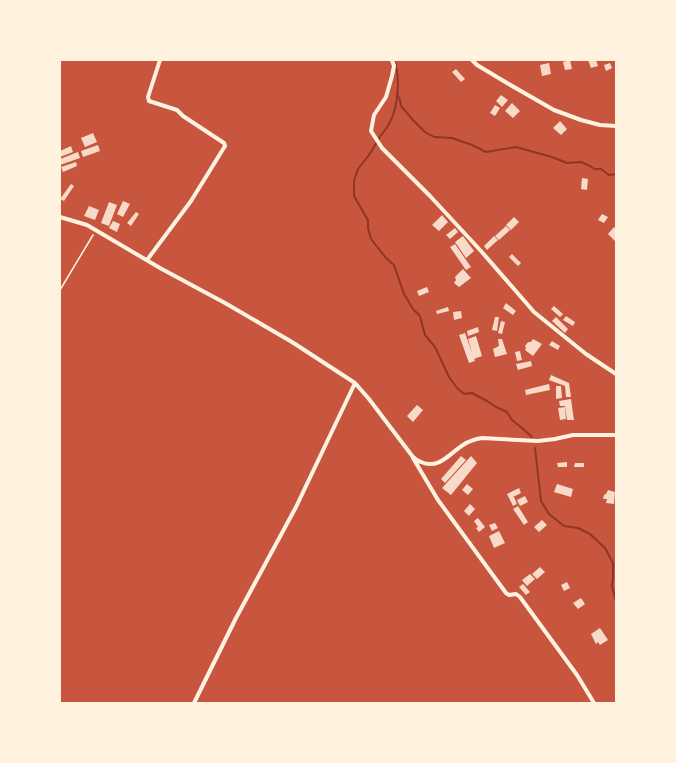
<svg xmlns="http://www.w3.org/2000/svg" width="676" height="763" font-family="'Alegreya Sans',sans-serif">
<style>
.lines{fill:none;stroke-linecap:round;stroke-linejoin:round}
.stream{stroke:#8f3625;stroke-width:2}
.building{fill:#f7dbc8}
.path{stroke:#fff3e0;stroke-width:1.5}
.minor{stroke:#fff3e0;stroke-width:4}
</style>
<rect width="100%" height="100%" fill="#c8553d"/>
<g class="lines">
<path class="stream" d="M397 94 400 100 401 106 413 120 425 132 434 137 452 138 472 145 486 152 516 147 552 157 567 163 581 162 588 165 595 169H601L609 175 616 174
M378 140C381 134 386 130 389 124 398 108 401 78 394 60
M377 142 369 155 358 169 354 181V196L368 220V228L371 239 386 258 394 265 404 294 413 309 420 316 422 324 425 335 435 347 449 377 457 388 464 394 472 393 487 401 496 407 507 412 512 420 522 428 532 437
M535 448 541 501 549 514 564 526 578 528 590 534 605 548 613 563V578L612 586 616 601"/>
</g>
<path class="building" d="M570 60 572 69 565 70 563 62Z
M588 60H596L598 66 591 68Z
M549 63 551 74 542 76 540 65Z
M610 63 612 68 606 71 604 65Z
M456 69 465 79 461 82 452 72Z
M501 95 508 100 502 107 496 101Z
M512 103 520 111 513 118 505 111Z
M495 105 500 108 495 116 490 113Z
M560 121 567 129 561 135 553 128Z
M93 133 97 142 85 147 81 138Z
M98 145 100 151 83 157 81 151Z
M71 146 73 152 60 157V151Z
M78 152 80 158 60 165V159Z
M76 162 77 166 63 172 61 167Z
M582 178 588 179 587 190 581 189Z
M71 184 74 186 64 201 60 199Z
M123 201 130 204 123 217 117 214Z
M109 202 117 205 109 226 101 223Z
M89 206 99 210 95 220 84 216Z
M136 212 139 214 131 226 127 223Z
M602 214 608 217 604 223 598 220Z
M442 215 448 222 439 231 432 225Z
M514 217 519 222 511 230 506 225Z
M113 221 120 224 117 232 109 228Z
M506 226 510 230 499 240 495 236Z
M614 227 616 229V242L608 234Z
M455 228 458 232 450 239 446 235Z
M463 236 474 251 466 258 455 242Z
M494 236 498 240 487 250 484 246Z
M455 244 471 267 466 270 450 247Z
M512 254 521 263 518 266 509 257Z
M463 269 471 278 459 287 454 283 456 280 455 277Z
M427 287 429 292 419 296 417 291Z
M506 303 516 311 513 315 503 308Z
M554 306 563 314 560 317 551 309Z
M448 307 449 311 437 314 436 311Z
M461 311 462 318 454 320 453 312Z
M566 316 575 322 573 326 563 320Z
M495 317H499L497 331 492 330Z
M556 317 568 329 565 333 552 321Z
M501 321 505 322 502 334 498 333Z
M478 327 479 332 468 336 467 331Z
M465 333 475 361 469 363 459 335Z
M476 336 482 356 474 359 468 339Z
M498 339H502L507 354 495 357 493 349 499 346Z
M533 339 542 344 533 356 525 350 526 348 525 346 528 342H531Z
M552 341 560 346 558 350 549 345Z
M520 351 522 360 517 361 515 352Z
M531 361 532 366 518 370 516 364Z
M551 375 569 383 571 397H566L565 386 549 380Z
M549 384 550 390 526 395 525 390Z
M556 386H561L562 398 556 399Z
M571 399 574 420H567L565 406H560L559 401Z
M417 405 423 410 413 422 407 416Z
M565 407 566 419 560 420 558 408Z
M461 456 466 460 445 483 441 479Z
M471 456 477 463 451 495 442 488Z
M567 462V467H558L557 463Z
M575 463H584V467H574Z
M467 484 473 489 468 495 462 490Z
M557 484 573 489 571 497 554 492Z
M519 488 521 493 513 497H514L517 504 513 506 507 494Z
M608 490 615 492 614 504 606 503 607 499H603L604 495 606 494Z
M525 496 528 502 520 506 517 500Z
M470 504 475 509 469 516 464 511Z
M518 506 528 522 524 525 513 509Z
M478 518 485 527 479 532 476 528 478 527 474 521Z
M542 520 547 525 539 532 534 527Z
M495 523 498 528 492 531 489 525Z
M499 531 505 543 494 548 489 536Z
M540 567 545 572 537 579 532 574Z
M530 574 535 579 527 586 522 580Z
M567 582 570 588 564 591 561 585Z
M523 584 530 592 526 595 519 587Z
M581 598 585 604 578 609 573 603Z
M600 628 608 640 600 645 598 642 596 644 591 634Z"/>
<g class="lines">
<path class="path" d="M60 290 93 235"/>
<path class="minor" d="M392 60 394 66 392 76 386 97 374 115 371 131 382 148 430 196 481 251 534 312 586 354 616 374
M472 60 477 65 507 83 554 110 581 120 600 125 616 126
M60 217 87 225 160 268 225 303 292 342 355 383 369 399 413 457C415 459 418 461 421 462 439 470 450 453 463 445 469 441 475 439 482 438L538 441 555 439 573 435H616
M147 260 191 201 225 146 224 143 183 116 177 110 149 101 148 97 160 60
M413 458 438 500 506 593 509 595 516 594 520 597 577 675 594 703
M194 703 236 618 296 507 355 383"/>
</g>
<rect width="676" height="763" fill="none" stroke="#fff3e0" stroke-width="122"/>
</svg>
